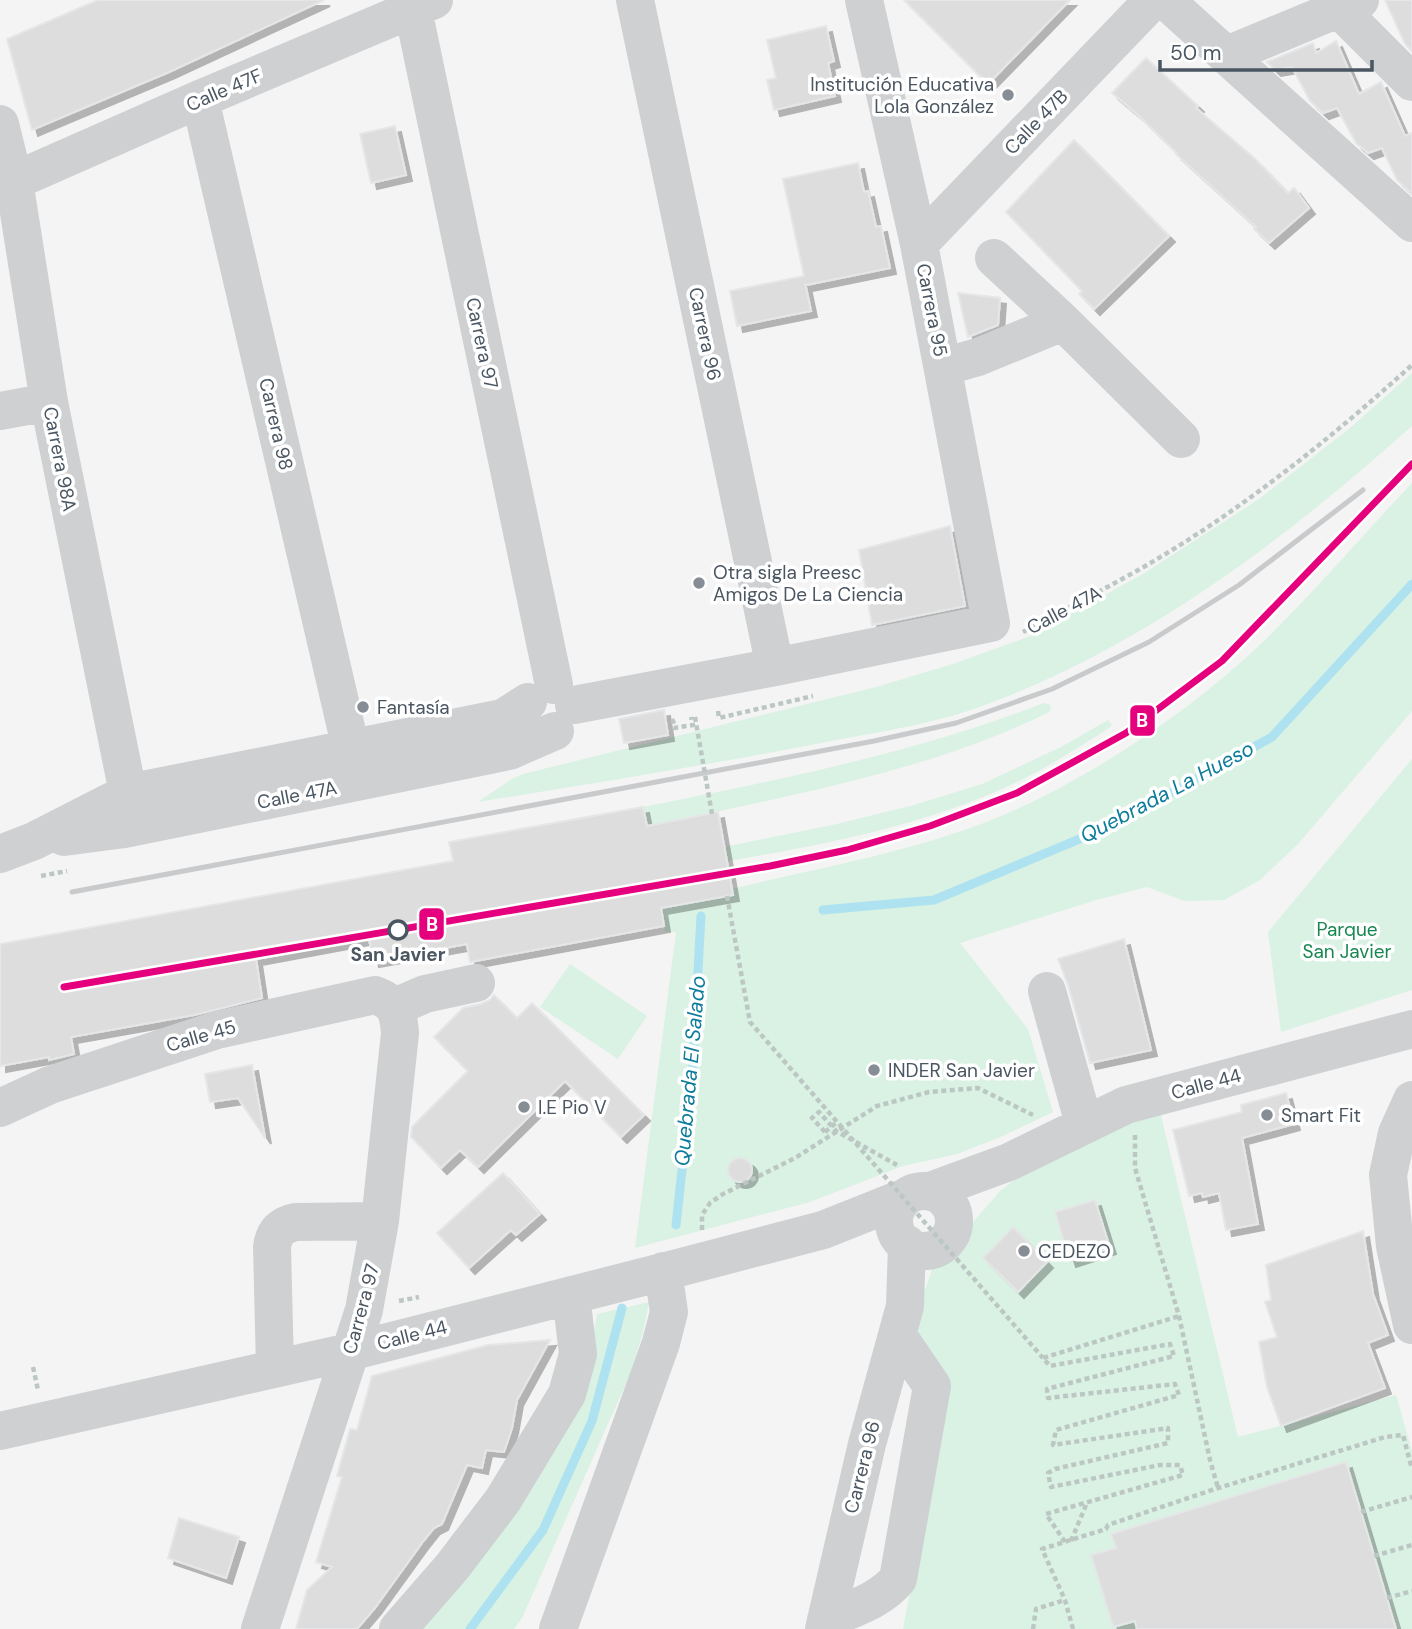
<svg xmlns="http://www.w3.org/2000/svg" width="1412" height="1629" font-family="'DM Sans',sans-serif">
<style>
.green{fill:#d9f2e3}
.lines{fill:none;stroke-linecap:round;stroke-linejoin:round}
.stream{stroke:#aee2f0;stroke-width:9}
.building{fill:#ddddde;stroke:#e5e6e7;stroke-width:2;filter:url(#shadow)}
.path{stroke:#bcc7c4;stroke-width:4.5;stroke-dasharray:5 3.5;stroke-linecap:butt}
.minor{stroke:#ced0d2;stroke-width:38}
.rail{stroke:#c9cacc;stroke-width:5}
.path-bridge{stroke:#bcc7c4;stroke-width:4.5;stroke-dasharray:5 3.5;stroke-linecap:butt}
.metro-1-casing{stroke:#fff;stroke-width:12}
.metro-1{stroke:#e5007d;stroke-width:7}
.poi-dot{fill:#868d94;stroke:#fff;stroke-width:2.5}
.stop-dot{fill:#fff;stroke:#4a5661;stroke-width:3.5}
.labels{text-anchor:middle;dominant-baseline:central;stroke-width:7;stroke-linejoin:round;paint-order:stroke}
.poi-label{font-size:19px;fill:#4a5661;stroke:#fff;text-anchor:start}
.street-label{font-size:19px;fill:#4a5661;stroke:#fff}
.park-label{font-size:19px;fill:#17864f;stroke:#fff}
.stop-label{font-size:19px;font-weight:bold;fill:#4a5661;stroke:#fff}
.water-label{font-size:21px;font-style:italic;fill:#0c7c9b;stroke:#fff}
.line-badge{stroke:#fff;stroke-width:2.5}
.badge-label{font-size:19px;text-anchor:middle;font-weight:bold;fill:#fff}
</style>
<defs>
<filter id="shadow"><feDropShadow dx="6" dy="6" stdDeviation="0" flood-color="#0004"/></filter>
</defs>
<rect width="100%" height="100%" fill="#f4f4f4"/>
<path class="green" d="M1412 373V426C1282 542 1137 652 971 710 920 727 864 734 811 745 701 766 590 784 478 802L512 779 523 774 876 687 953 664 1028 637 1143 574 1259 499 1350 428Z
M1412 483V711L1298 844 1260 880 1224 900 1184 901 1147 887 1093 901 960 943 1028 1029 1053 1112 1003 1136 957 1154 903 1166 810 1202 635 1248 676 932H665L661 908 733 895 732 889C817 868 907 853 989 821 1084 783 1190 712 1263 642 1315 591 1362 536 1412 483Z
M1044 703 1050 705 1051 709 1049 712C975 749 895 771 815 790 759 803 703 815 647 826L643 807C778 780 915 753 1044 703Z
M1108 720 1112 725 1109 728C1079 747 1049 767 1017 782 927 825 824 845 727 861L724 847 837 824 914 805 982 784 1061 747Z
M1412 759V990L1281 1032 1268 932Z
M570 964 647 1016 618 1059 540 1007Z
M1159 1107 1238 1437 1396 1395 1412 1451V1629H903L942 1424 898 1370 932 1269 1001 1190 1038 1162Z
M649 1302 643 1333 628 1379 522 1618 514 1629H413L590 1354 597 1314Z"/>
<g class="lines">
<path class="stream" d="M823 910 934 900 1113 825 1272 737 1412 584
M676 1225 692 1078 701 916
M470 1629 543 1530 592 1421 622 1308"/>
</g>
<path class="building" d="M98 0H324L169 72 32 130 7 39Z
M904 0H1070L988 84Z
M1385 0H1412V51L1405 44Z
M826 26 834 61 828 63 835 96 774 110 767 80 776 78 767 40Z
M1336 41 1359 94 1381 82 1405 136 1412 133V194L1397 180 1382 148 1368 153 1356 143 1337 108 1323 113 1310 101 1292 67 1275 70 1267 62 1313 43 1316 53Z
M1146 58 1198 106 1196 108 1253 157 1288 193 1294 188 1309 208 1269 243 1254 229 1256 227 1176 154 1177 153 1138 115 1112 93Z
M395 126 406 175 371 183 360 134Z
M1074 140 1169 236 1094 309 1079 294 1082 291 1006 212Z
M858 163 864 192 868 191 876 227 881 226 890 268 806 285 805 283 811 311 737 326 730 291 804 276 783 179Z
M958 293 1000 298 998 325 968 337Z
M950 526 965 606 872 625 859 550Z
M664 710 668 735 624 743 619 719Z
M643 807 647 826 718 812 733 895 661 908 664 926 470 962 467 944 373 961 369 938 256 959 262 998 194 1015 71 1037 74 1054 49 1060V1057L0 1066V944L453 861 449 842Z
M1124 939 1151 1050 1090 1063 1068 985 1058 959Z
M494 995 517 1018 532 1003 644 1115 621 1137 565 1081 478 1167 460 1150 441 1168 411 1137 412 1127 468 1071 434 1037 463 1008 481 1004 490 1000Z
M252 1065 265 1138 238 1098 210 1102 205 1074Z
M1286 1093 1294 1124 1242 1138 1258 1224 1226 1230 1219 1193 1203 1197 1202 1193 1189 1196 1173 1130 1242 1112 1241 1105Z
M728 1170a12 12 0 1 1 24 0a12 12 0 1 1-24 0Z
M503 1173 540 1214 516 1235 511 1230 469 1268 437 1233Z
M1095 1200 1110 1248 1070 1261 1055 1212Z
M1013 1227 1047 1262 1018 1292 983 1258Z
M1363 1231 1373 1294 1388 1335 1368 1343 1385 1388 1281 1426 1267 1387 1259 1342 1277 1337 1265 1302 1271 1300 1266 1265Z
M550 1340 517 1400 512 1428 504 1452 486 1450 482 1468 467 1465 442 1524 434 1528 422 1543 375 1608 357 1629H296L307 1590 332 1567 316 1562 342 1477 337 1476 350 1429 357 1430 372 1376 488 1345Z
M1346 1462 1396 1629H1137L1135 1621 1113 1627 1091 1555 1116 1548 1111 1534Z
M179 1518 239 1537 226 1578 168 1558Z"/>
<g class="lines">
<path class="path" d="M1023 632C1062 611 1101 591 1140 569 1238 513 1328 441 1412 365
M718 711 719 718 813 696
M675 720 673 721 674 728 693 725 691 717
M41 876 67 871
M825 1132 812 1118 819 1112 836 1131 897 1165
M1135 1135V1168L1179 1316 1210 1460 1218 1488
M702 1230V1215L710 1203 723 1194 795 1158 877 1106 929 1092 978 1088 1033 1115
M399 1301 419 1297
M33 1367 38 1390
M1361 1512 1412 1497
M1071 1541 1086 1505
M1065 1542 1046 1514 1183 1475 1180 1465H1160L1051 1487 1048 1473 1055 1469 1168 1443V1428L1053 1445 1056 1430 1179 1395 1175 1384 1048 1398 1047 1389 1174 1356 1170 1344 1050 1366 1043 1358 1179 1316
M1374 1556 1412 1545
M1387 1598 1412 1591
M1033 1629 1036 1609 1065 1600
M1073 1629 1065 1600 1042 1549 1106 1529 1108 1525 1215 1489 1385 1437 1403 1435 1412 1469"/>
<path class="minor" d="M411 0 554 685
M635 0 775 667
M1165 0 1412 223
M1339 9 1412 82
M1227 55 1360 0
M200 99 351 749
M0 124 14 181 49 402 128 793
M14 181 200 99 434 0
M919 244 1153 0
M994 258 1063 322
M943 367 978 357 1063 322 1181 439
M0 411 49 402
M574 705 775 667 991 623 919 244 864 0
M64 837 125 829 509 751 555 731
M0 854 34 841 128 793 503 718 528 702
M1047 991 1084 1124
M395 1007 425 994 476 983
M1412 1100 1397 1133 1388 1175 1395 1246 1412 1325
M0 1108 50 1085 217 1030 375 995C396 1003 398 1011 400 1033L380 1221 364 1310 260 1629
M930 1191 1009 1162 1126 1105 1412 1029
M894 1221a30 30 0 1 1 60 0a30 30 0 1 1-60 0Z
M275 1368 272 1247C274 1232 281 1225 296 1222L380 1221
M0 1431 349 1352 678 1268 823 1230 906 1197
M826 1620C851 1609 880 1601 898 1579L932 1386 898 1336
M398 1629 452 1567 503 1500 567 1394 578 1354 571 1295
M558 1629 661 1343 669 1312 663 1271
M824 1629 867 1444 905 1306 907 1244"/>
<path class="rail" d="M72 892 874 741 956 723 1052 689 1149 642 1239 585 1363 490"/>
<path class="path-bridge" d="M695 717 712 814
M727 896 750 1022 1043 1358
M825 1132 837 1122"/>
<g class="metro-1-casing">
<path id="metro-1" d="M64 987 770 866 847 850 930 826 1017 793 1126 733 1222 661 1412 464"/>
</g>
<use href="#metro-1" class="metro-1"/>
</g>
<g class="poi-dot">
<circle cx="1008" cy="95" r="7"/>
<circle cx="699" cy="583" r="7"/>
<circle cx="363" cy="707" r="7"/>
<circle cx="874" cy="1070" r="7"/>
<circle cx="524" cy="1107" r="7"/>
<circle cx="1267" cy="1115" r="7"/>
<circle cx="1024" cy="1251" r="7"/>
</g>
<circle class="stop-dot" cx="398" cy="930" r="9"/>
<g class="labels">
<g class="poi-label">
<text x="994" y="84" text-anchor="end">Institución Educativa<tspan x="994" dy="22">Lola González</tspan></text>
<text x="713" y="572">Otra sigla Preesc<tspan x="713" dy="22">Amigos De La Ciencia</tspan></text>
<text x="377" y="707">Fantasía</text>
<text x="888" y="1070">INDER San Javier</text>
<text x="538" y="1107">I.E Pio V</text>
<text x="1281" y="1115">Smart Fit</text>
<text x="1038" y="1251">CEDEZO</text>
</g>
<g class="street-label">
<text transform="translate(224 90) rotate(-23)">Calle 47F</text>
<text transform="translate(1036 122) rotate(-46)">Calle 47B</text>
<text transform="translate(932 310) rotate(79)">Carrera 95</text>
<text transform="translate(705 334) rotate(78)">Carrera 96</text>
<text transform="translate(482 343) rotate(78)">Carrera 97</text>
<text transform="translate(276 424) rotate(77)">Carrera 98</text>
<text transform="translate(60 459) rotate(79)">Carrera 98A</text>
<text transform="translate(1064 610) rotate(-28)">Calle 47A</text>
<text transform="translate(297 795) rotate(-11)">Calle 47A</text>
<text transform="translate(201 1036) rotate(-16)">Calle 45</text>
<text transform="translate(1206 1084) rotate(-15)">Calle 44</text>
<text transform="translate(361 1309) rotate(-75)">Carrera 97</text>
<text transform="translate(412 1335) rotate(-14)">Calle 44</text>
<text transform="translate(862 1467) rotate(-76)">Carrera 96</text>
</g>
<g class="park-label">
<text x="1347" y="929">Parque<tspan x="1347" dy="22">San Javier</tspan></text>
</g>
<g class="stop-label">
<text x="398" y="954">San Javier</text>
</g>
<g class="water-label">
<text transform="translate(1167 792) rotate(-28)">Quebrada La Hueso</text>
<text transform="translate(690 1071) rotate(-85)">Quebrada El Salado</text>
</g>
</g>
<g class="line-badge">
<rect x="1129" y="704" width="27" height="33" rx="7" fill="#e5007d"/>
<rect x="418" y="907" width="27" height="34" rx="7" fill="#e5007d"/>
</g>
<g class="badge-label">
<text x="1142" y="727">B</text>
<text x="432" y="931">B</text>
</g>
<path d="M1160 60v10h212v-10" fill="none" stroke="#4a5661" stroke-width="3.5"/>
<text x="1170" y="60" font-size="21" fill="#4a5661" stroke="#ffffff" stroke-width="5" paint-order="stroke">50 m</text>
</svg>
